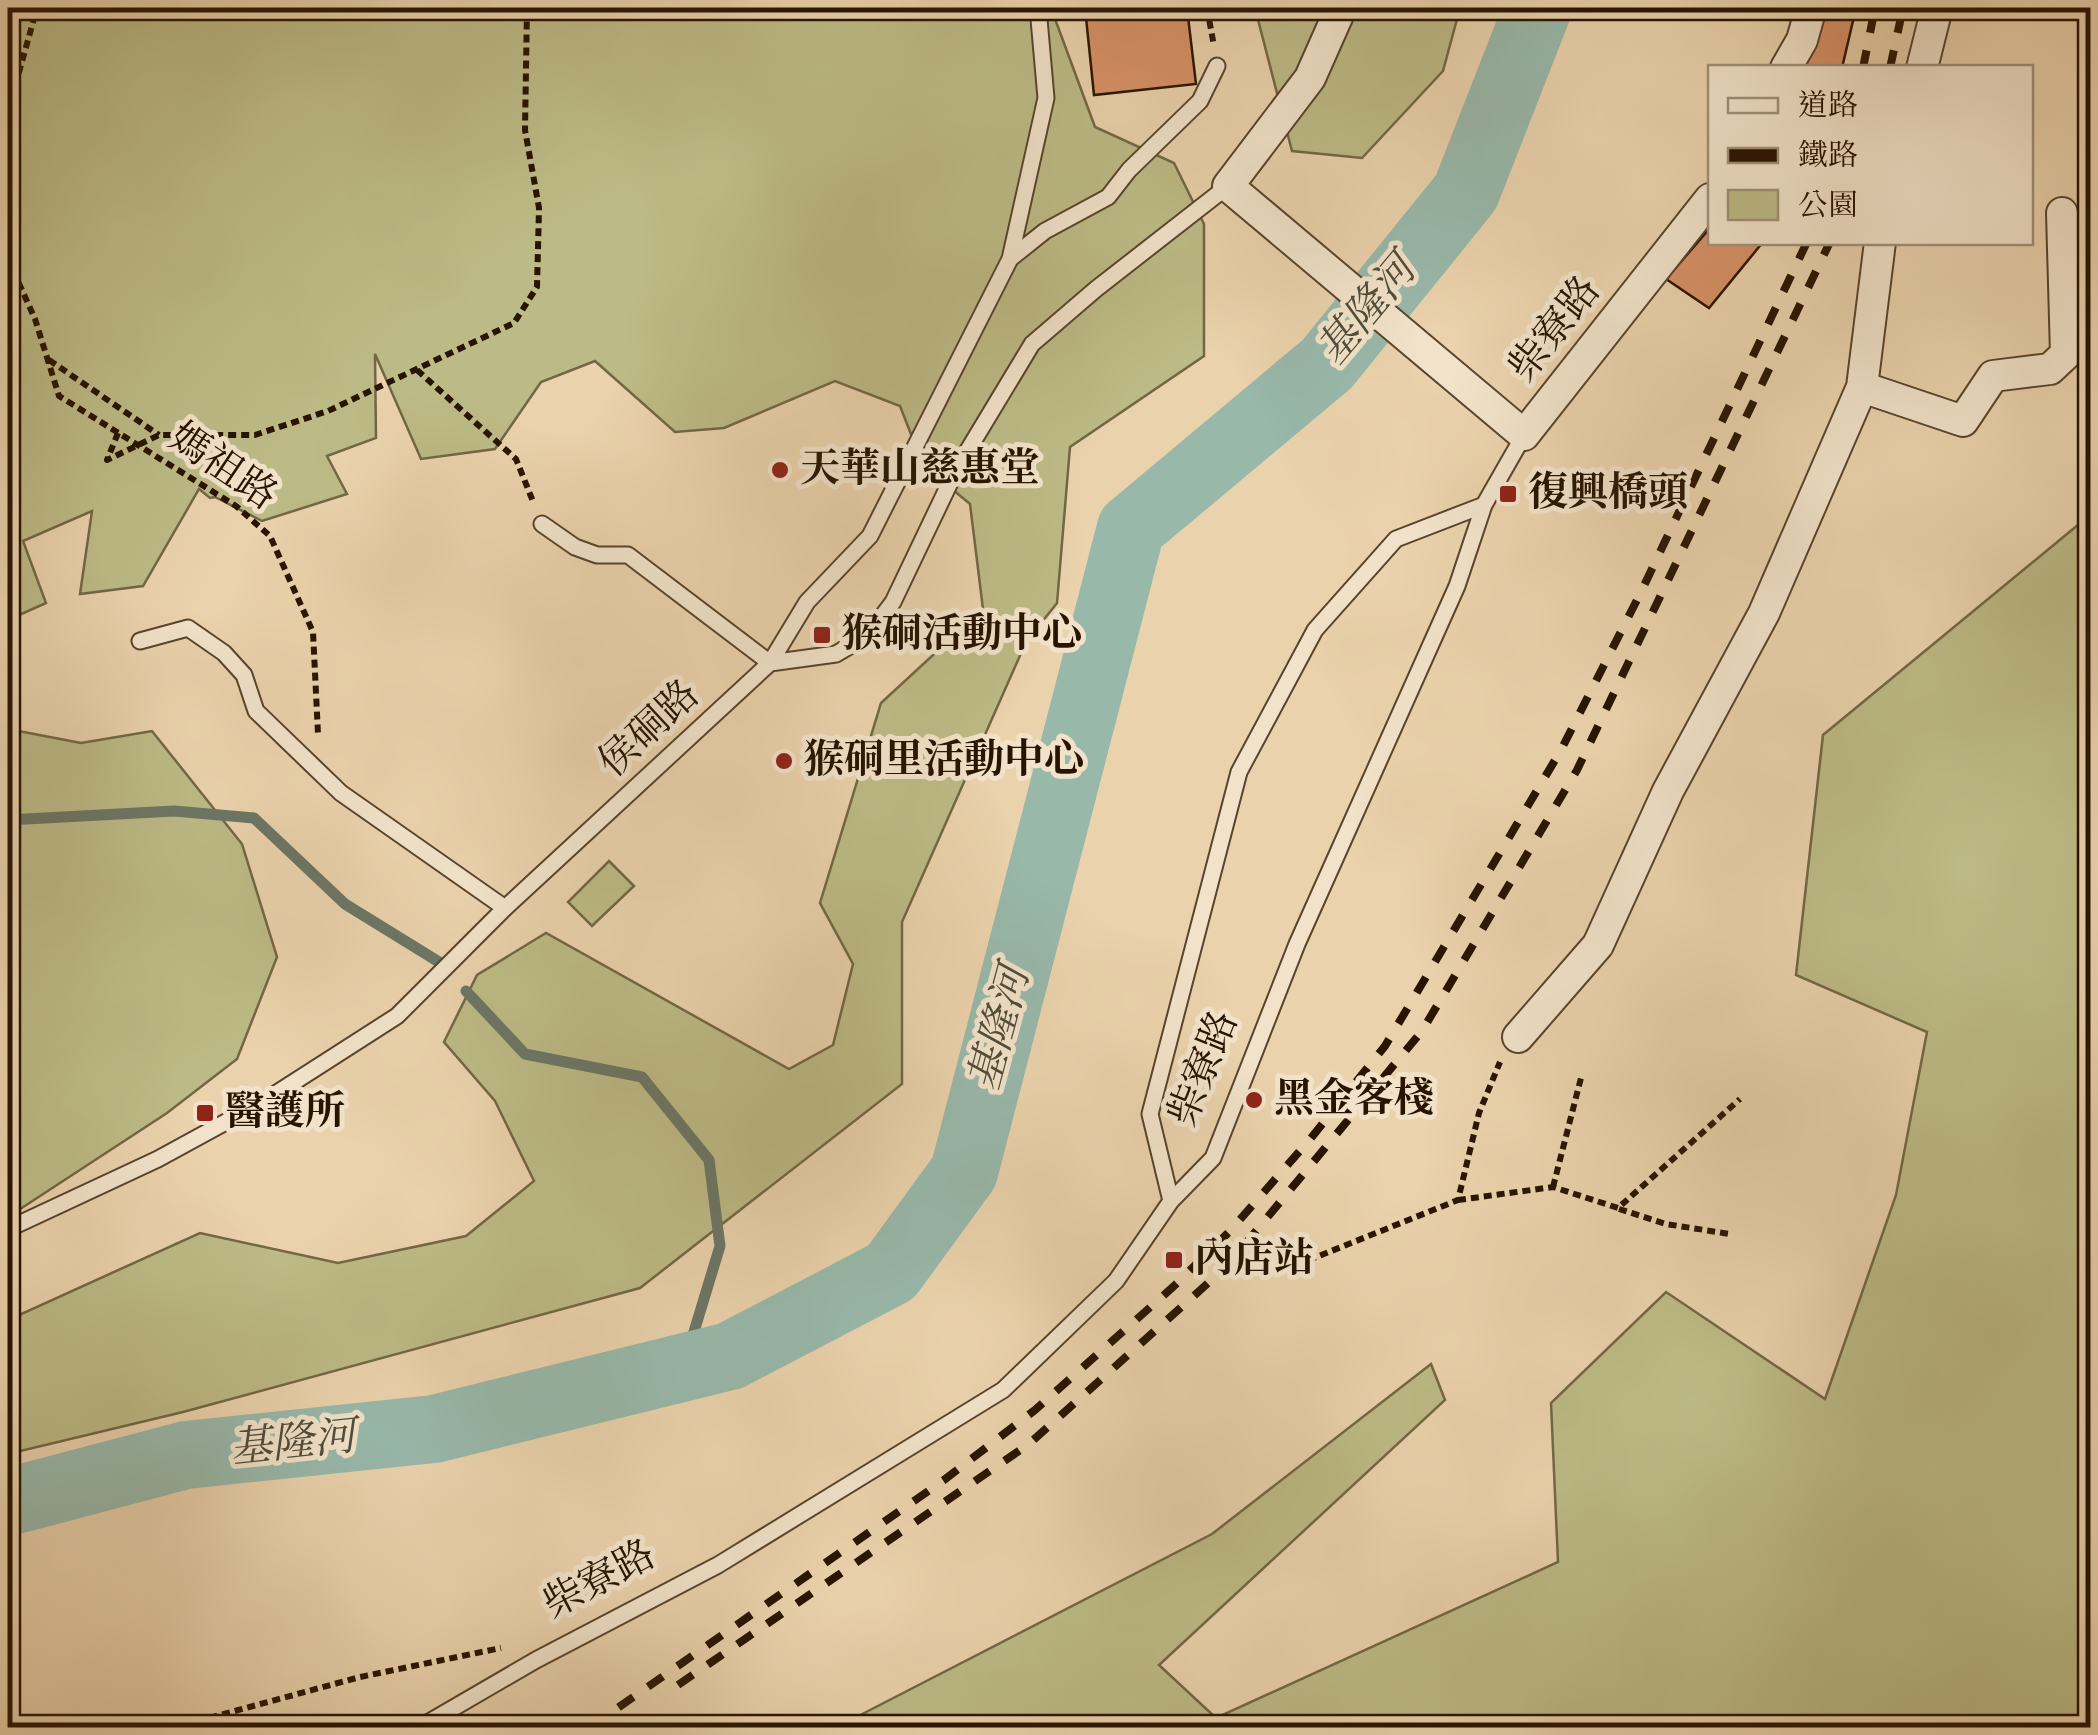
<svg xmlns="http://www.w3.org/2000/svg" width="2098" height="1735" font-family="'IM FELL English','Noto Serif TC',serif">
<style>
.green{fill:#bcba86;stroke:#726744;stroke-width:2.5}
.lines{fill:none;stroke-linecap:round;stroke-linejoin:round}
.stream{stroke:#6b7666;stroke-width:11}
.river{stroke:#98b8aa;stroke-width:68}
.building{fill:#d79066;stroke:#281401;stroke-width:2.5}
.lane-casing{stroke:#58442c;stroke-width:19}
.street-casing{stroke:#58442c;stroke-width:34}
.path{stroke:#281401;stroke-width:6;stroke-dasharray:8 5;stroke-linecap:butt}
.lane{stroke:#f1e2c9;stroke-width:15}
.street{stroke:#f1e2c9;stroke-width:30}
.rail{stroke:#281401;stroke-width:8;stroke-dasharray:18 18;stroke-linecap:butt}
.poi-dot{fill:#8f2418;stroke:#f1e2c9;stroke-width:4}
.labels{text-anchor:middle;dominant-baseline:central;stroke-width:10;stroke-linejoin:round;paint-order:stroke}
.street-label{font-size:40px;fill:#281401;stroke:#f1e2c9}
.poi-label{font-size:40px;font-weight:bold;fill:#281401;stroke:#f1e2c9;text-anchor:start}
.water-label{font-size:42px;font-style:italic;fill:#4f4d3c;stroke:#f1e2c9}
</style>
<rect width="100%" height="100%" fill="#ead2ac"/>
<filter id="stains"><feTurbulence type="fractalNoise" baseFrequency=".002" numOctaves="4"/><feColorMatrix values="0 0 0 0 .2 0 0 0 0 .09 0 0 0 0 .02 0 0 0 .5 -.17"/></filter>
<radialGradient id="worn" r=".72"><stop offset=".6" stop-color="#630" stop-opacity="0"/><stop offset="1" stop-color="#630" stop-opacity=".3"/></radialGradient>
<path class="green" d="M8 8H1051L1095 127 1174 163 1204 224V356L1070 447 1057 603 1026 642 902 922V1084L640 1288 183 1412 8 1454V1320L200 1233 338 1263 466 1236 534 1181 495 1101 444 1042 477 975 546 933 789 1069 833 1045 853 964 820 903 881 703 983 609 970 504 923 465 900 406 835 381 724 428 675 432 595 361 541 382 495 449 421 459 375 354 376 438 327 456 347 494 262 521 215 497 210 498 199 489 143 586 80 594 92 511 23 541 46 603 8 620Z
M1255 8H1460L1443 71 1362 158 1292 151Z
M2090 515V1727H837L1212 1534 1431 1364 1445 1400 1159 1665 1216 1718 1558 1562 1551 1403 1666 1292 1825 1399 1896 1195 1927 1032 1796 975 1823 735Z
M8 729 81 743 152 731 242 844 277 957 237 1059 167 1113 8 1217Z
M609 861 634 886 592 926 568 902Z"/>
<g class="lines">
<path class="stream" d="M8 820 174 811 254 818 345 904 439 962
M466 991 525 1054 642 1077 709 1160 720 1246 683 1368"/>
<path class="river" d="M8 1502 186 1455 434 1429 730 1356 891 1272 964 1172 1131 528 1327 364 1466 192 1538 8"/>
</g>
<path class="building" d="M1085 8H1187L1196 84 1094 95Z
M1825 8H1856L1842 68H1801Z
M1710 228V242H1763L1709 308 1666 279Z"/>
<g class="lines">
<g class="lane-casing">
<path id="lane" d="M1010 259 1045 231 1108 197 1129 170 1200 101 1217 66
M542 524 575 547 597 555H628L770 663 807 602 870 536 1010 259 1046 98 1038 8
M140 641 188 628 224 653 244 675 256 711 341 793 505 908
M1171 1201 1150 1114 1239 772 1315 630 1396 539 1484 505
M8 1229 158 1159 266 1100 397 1016 505 908 770 663 836 654 868 635 893 602 956 470 1032 344 1096 289 1228 186
M419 1728 536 1660 718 1565 1003 1390 1116 1281 1171 1201 1213 1158 1297 944 1457 586 1484 505 1524 435"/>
</g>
<g class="street-casing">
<path id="street" d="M1341 8 1310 78 1228 186 1524 435 1710 199
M1786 68 1802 40 1811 8
M1922 68 1937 8
M1862 387 1963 421 1993 376 2050 369 2066 354 2062 213
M1518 1037 1598 945 1668 791 1764 613 1862 387 1880 242"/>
</g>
<path class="path" d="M1207 8 1214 46
M8 137 12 97 37 8
M8 259 35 319 59 396 236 506 270 536 313 632 318 734
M49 360 159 435
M417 370 516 459 534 504
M118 433 107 460 159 435H255L328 411 514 323 537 287 539 208 525 130 527 8
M1553 1187 1582 1074
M1458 1200 1553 1187 1618 1208 1740 1099
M1619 1209 1666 1224 1730 1234
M1284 1270 1458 1200 1479 1113 1500 1062
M172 1728 360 1677 501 1648"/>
<use href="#lane" class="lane"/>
<use href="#street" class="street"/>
<path class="rail" d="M1863 68 1875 8
M1890 68 1903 8
M678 1685 1029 1444 1227 1266 1422 1031 1577 770 1830 242
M589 1728 944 1480 1035 1410 1174 1286 1230 1231 1311 1138 1385 1046 1561 750 1642 590 1807 242"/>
</g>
<g class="poi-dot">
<circle cx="780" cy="470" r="10"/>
<rect x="1498" y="484" width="20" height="20" rx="5"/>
<rect x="812" y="625" width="20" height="20" rx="5"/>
<circle cx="784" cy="761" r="10"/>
<circle cx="1254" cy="1100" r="10"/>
<rect x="195" y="1103" width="20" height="20" rx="5"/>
<rect x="1164" y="1250" width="20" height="20" rx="5"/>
</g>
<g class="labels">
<g class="street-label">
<text transform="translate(1556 330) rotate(-52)">柴寮路</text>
<text transform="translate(222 468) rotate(34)">媽祖路</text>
<text transform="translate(650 730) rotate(-43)">侯硐路</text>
<text transform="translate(1205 1069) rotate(-68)">柴寮路</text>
<text transform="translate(600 1581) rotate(-28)">柴寮路</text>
</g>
<g class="poi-label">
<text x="800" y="470">天華山慈惠堂</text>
<text x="1528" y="494">復興橋頭</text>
<text x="842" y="635">猴硐活動中心</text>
<text x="804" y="761">猴硐里活動中心</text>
<text x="1274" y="1100">黑金客棧</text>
<text x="225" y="1113">醫護所</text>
<text x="1194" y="1260">內店站</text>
</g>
<g class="water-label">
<text transform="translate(1368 311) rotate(-50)">基隆河</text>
<text transform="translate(1001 1029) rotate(-75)">基隆河</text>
<text transform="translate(293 1444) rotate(-6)">基隆河</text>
</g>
</g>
<rect width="2098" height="1735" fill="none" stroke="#ead2ac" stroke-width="40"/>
<rect x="10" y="10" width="2078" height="1715" fill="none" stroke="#281401" stroke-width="5"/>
<rect x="20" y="20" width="2058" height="1695" fill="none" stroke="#281401" stroke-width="2.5"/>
<rect x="1708" y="65" width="325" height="180" fill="#f1e2c9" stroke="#a19079" stroke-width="2.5"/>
<rect x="1728" y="98" width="50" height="15" fill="#f1e2c9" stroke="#a19079" stroke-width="2.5"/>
<text x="1798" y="115" font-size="30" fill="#281401">道路</text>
<rect x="1728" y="148" width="50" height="15" fill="#281401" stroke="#a19079" stroke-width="2.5"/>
<text x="1798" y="165" font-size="30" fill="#281401">鐵路</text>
<rect x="1728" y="190" width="50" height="30" fill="#bcba86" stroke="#a19079" stroke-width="2.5"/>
<text x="1798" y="215" font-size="30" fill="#281401">公園</text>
<rect width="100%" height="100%" filter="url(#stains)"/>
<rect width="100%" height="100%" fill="url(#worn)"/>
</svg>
